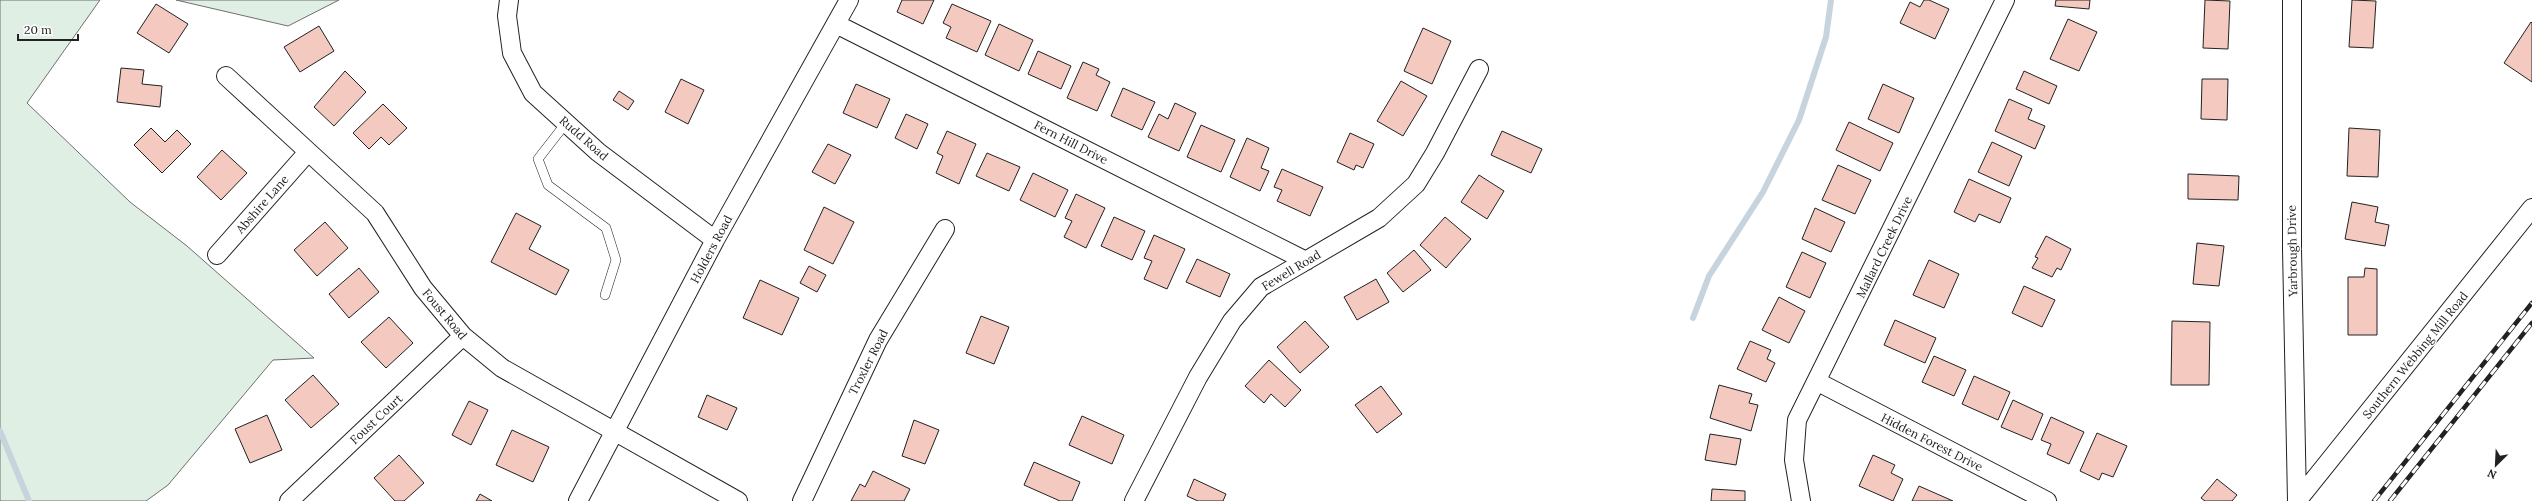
<svg xmlns="http://www.w3.org/2000/svg" width="2532" height="501" font-family="Lora,serif">
<style>
.green{fill:#e0efe3;stroke:#6f6f6f}
.lines{fill:none;stroke-linecap:round;stroke-linejoin:round}
.stream{stroke:#c7d3dd;stroke-width:6}
.building{fill:#f3c9c0;stroke:#222}
.service-casing{stroke:#222;stroke-width:10}
.minor-casing{stroke:#222;stroke-width:20}
.service{stroke:#fff;stroke-width:9}
.minor{stroke:#fff;stroke-width:18}
.rail-casing{stroke:#222;stroke-width:4.5}
.rail{stroke:#fff;stroke-width:3;stroke-dasharray:9;stroke-linecap:butt}
.labels{text-anchor:middle;dominant-baseline:central;stroke-width:3;stroke-linejoin:round;paint-order:stroke}
.street-label{font-size:12px;fill:#222;stroke:#fff}
</style>
<rect width="100%" height="100%" fill="#fff"/>
<path class="green" d="M0 0H100L27 103 130 202 187 246 314 358 273 360 168 485 146 501H0Z
M176 0H339L288 26Z"/>
<g class="lines">
<path class="stream" d="M1693 318 1709 276 1763 192 1799 120 1826 37 1831 0
M0 431 29 501"/>
</g>
<path class="building" d="M902 0H934L923 24 897 12Z
M1924 0H1929L1949 9 1935 39 1900 23 1910 2 1920 7Z
M2056 0H2090L2089 9 2055 6Z
M2205 0 2230 1 2228 49 2203 48Z
M2352 0 2376 1 2373 48 2349 47Z
M156 4 188 24 169 53 137 33Z
M952 4 991 21 977 52 946 38 951 27 943 23Z
M2068 19 2097 32 2079 71 2050 59Z
M2531 22 2532 23V82L2504 63Z
M999 24 1033 40 1019 71 985 55Z
M319 26 334 51 300 72 284 47Z
M1423 28 1451 41 1432 84 1404 71Z
M1038 51 1071 66 1061 89 1028 74Z
M1083 62 1099 69 1096 75 1110 82 1097 111 1067 98Z
M121 68 144 70 142 84 162 86 160 107 117 102Z
M345 71 366 92 334 126 314 107Z
M2024 71 2057 86 2049 104 2016 89Z
M681 79 704 90 688 124 665 112Z
M2202 79H2228L2227 120 2201 119Z
M1401 81 1427 96 1403 136 1377 121Z
M856 84 890 99 877 128 843 113Z
M1883 84 1914 98 1899 133 1868 119Z
M1123 88 1155 102 1142 130 1111 116Z
M619 91 634 101 628 110 613 100Z
M2009 99 2032 109 2028 119 2045 126 2035 149 1995 131Z
M1175 103 1196 113 1179 151 1148 137 1159 114 1168 119Z
M383 104 407 128 389 145 381 137 369 149 353 133Z
M906 114 928 124 917 149 895 138Z
M1849 122 1893 143 1880 171 1836 150Z
M1201 125 1235 140 1221 172 1187 157Z
M151 128 165 142 177 130 191 144 162 173 134 145Z
M2349 128 2380 130 2378 177 2347 176Z
M947 131 976 144 959 184 936 173 943 156 937 153Z
M1502 131 1542 149 1531 173 1491 155Z
M1350 133 1374 144 1363 168 1356 165 1354 170 1337 162Z
M1247 138 1269 148 1261 168 1269 171 1260 191 1230 177Z
M1992 142 2022 156 2009 186 1978 172Z
M828 144 851 155 835 184 812 172Z
M222 150 247 173 221 200 197 177Z
M987 153 1020 167 1009 191 976 176Z
M1838 165 1871 180 1855 214 1822 200Z
M1282 169 1323 187 1310 216 1277 201 1282 190 1274 187Z
M1033 173 1068 190 1055 217 1020 200Z
M2188 174 2239 176 2238 200 2188 199Z
M1479 175 1504 191 1487 219 1461 202Z
M1969 179 2011 198 2000 223 1979 214 1975 222 1954 212Z
M1076 194 1105 208 1086 248 1064 237 1072 221 1065 218Z
M2352 202 2378 207 2375 222 2389 225 2385 246 2345 239Z
M824 207 854 222 833 264 804 250Z
M1815 208 1845 222 1831 252 1802 239Z
M516 213 541 226 529 249 569 270 556 295 491 262Z
M1114 217 1145 231 1132 260 1101 246Z
M1445 217 1471 239 1446 268 1420 245Z
M325 222 348 248 317 276 294 250Z
M1154 235 1185 249 1167 289 1144 279 1152 261 1144 258Z
M2046 236 2071 249 2061 270 2057 268 2052 277 2032 268 2038 258 2035 257Z
M2197 243 2224 246 2219 286 2193 284Z
M1414 250 1431 270 1403 292 1387 273Z
M1802 252 1826 263 1810 298 1786 287Z
M1197 259 1230 274 1220 297 1186 282Z
M1929 260 1959 274 1944 308 1913 295Z
M809 266 826 275 817 292 800 283Z
M359 268 379 292 349 318 329 294Z
M2365 268 2377 269V335H2348V277H2364Z
M1376 279 1389 302 1357 320 1344 297Z
M760 280 799 298 782 335 743 318Z
M2024 286 2055 300 2042 327 2012 313Z
M1779 297 1805 311 1789 343 1762 330Z
M981 316 1009 327 994 364 966 353Z
M389 317 413 343 386 368 361 342Z
M1895 320 1936 338 1925 363 1884 345Z
M1305 321 1329 347 1300 373 1277 347Z
M2172 321 2210 322 2209 385H2171Z
M1750 341 1771 350 1767 359 1775 363 1766 382 1737 369Z
M1934 356 1966 370 1954 396 1922 382Z
M1269 360 1301 390 1285 407 1271 394 1264 403 1245 386Z
M313 375 339 404 311 428 285 400Z
M1974 376 2010 392 1998 420 1962 404Z
M1719 385 1752 394 1749 403 1758 405 1751 431 1710 418Z
M1381 386 1402 414 1377 433 1355 405Z
M707 395 737 408 727 430 698 417Z
M2013 400 2043 414 2032 440 2001 427Z
M469 401 488 410 471 445 452 435Z
M267 415 282 450 250 463 235 429Z
M1082 416 1124 435 1112 464 1069 445Z
M2051 417 2084 432 2069 464 2047 454 2051 444 2041 440Z
M914 420 939 430 925 464 902 456Z
M512 430 549 447 533 482 496 465Z
M2097 433 2127 446 2113 477 2102 473 2099 480 2080 471Z
M1710 434 1741 439 1736 465 1705 460Z
M399 455 424 483 404 501H395L374 478Z
M1873 455 1895 465 1891 473 1903 479 1893 501 1859 486Z
M1034 462 1080 482 1072 501H1060L1024 485Z
M873 471 910 489 904 501H851L860 484 865 487Z
M1194 479 1226 494 1223 501H1198L1187 496Z
M2217 479 2237 495 2232 501H2205L2201 498Z
M1919 486 1953 501H1912Z
M1712 489 1745 491V501H1711Z
M480 494 492 501H476Z"/>
<g class="lines">
<g class="service-casing">
<path id="service" d="M566 123 538 159 548 185 606 228 616 260 605 295"/>
</g>
<g class="minor-casing">
<path id="minor" d="M509 0 507 16 512 53 533 93 598 152 715 240
M2292 0V249L2297 501
M836 24 1306 261
M226 76 375 213 423 288 463 336 502 368 738 501
M217 255 308 152
M1818 382 2047 501
M289 501 463 336
M578 501 715 240 849 0
M802 501 878 340 945 229
M1134 501 1198 377 1232 321 1261 287 1379 218 1416 184 1435 153 1479 69
M1801 501 1794 460 1797 420 2005 0
M2297 501 2532 208"/>
</g>
<use href="#service" class="service"/>
<use href="#minor" class="minor"/>
<g class="rail-casing">
<path id="rail" d="M2374 501 2532 303
M2390 501 2532 323"/>
</g>
<use href="#rail" class="rail"/>
</g>
<g class="labels">
<g class="street-label">
<text transform="translate(584 138) rotate(41)">Rudd Road</text>
<text transform="translate(1071 142) rotate(27)">Fern Hill Drive</text>
<text transform="translate(262 204) rotate(-49)">Abshire Lane</text>
<text transform="translate(1884 247) rotate(-64)">Mallard Creek Drive</text>
<text transform="translate(711 249) rotate(-62)">Holders Road</text>
<text transform="translate(2292 251) rotate(-91)">Yarbrough Drive</text>
<text transform="translate(1291 270) rotate(-31)">Fewell Road</text>
<text transform="translate(445 314) rotate(50)">Foust Road</text>
<text transform="translate(2415 355) rotate(-51)">Southern Webbing Mill Road</text>
<text transform="translate(868 362) rotate(-63)">Troxler Road</text>
<text transform="translate(376 419) rotate(-43)">Foust Court</text>
<text transform="translate(1932 442) rotate(27)">Hidden Forest Drive</text>
</g>
</g>
<g transform="translate(2496 465) rotate(204)" stroke="#ffffff" stroke-width="3" paint-order="stroke">
<path d="M0-3L7 15L0 10L-7 15Z" fill="#222222"/>
<text y="-6" font-size="11" font-weight="bold" text-anchor="middle" fill="#222222">N</text>
</g>
<path d="M18 34v6h60v-6" fill="none" stroke="#222222" stroke-width="2"/>
<text x="24" y="34" font-size="12" fill="#222222" stroke="#ffffff" stroke-width="3" paint-order="stroke">20 m</text>
</svg>
